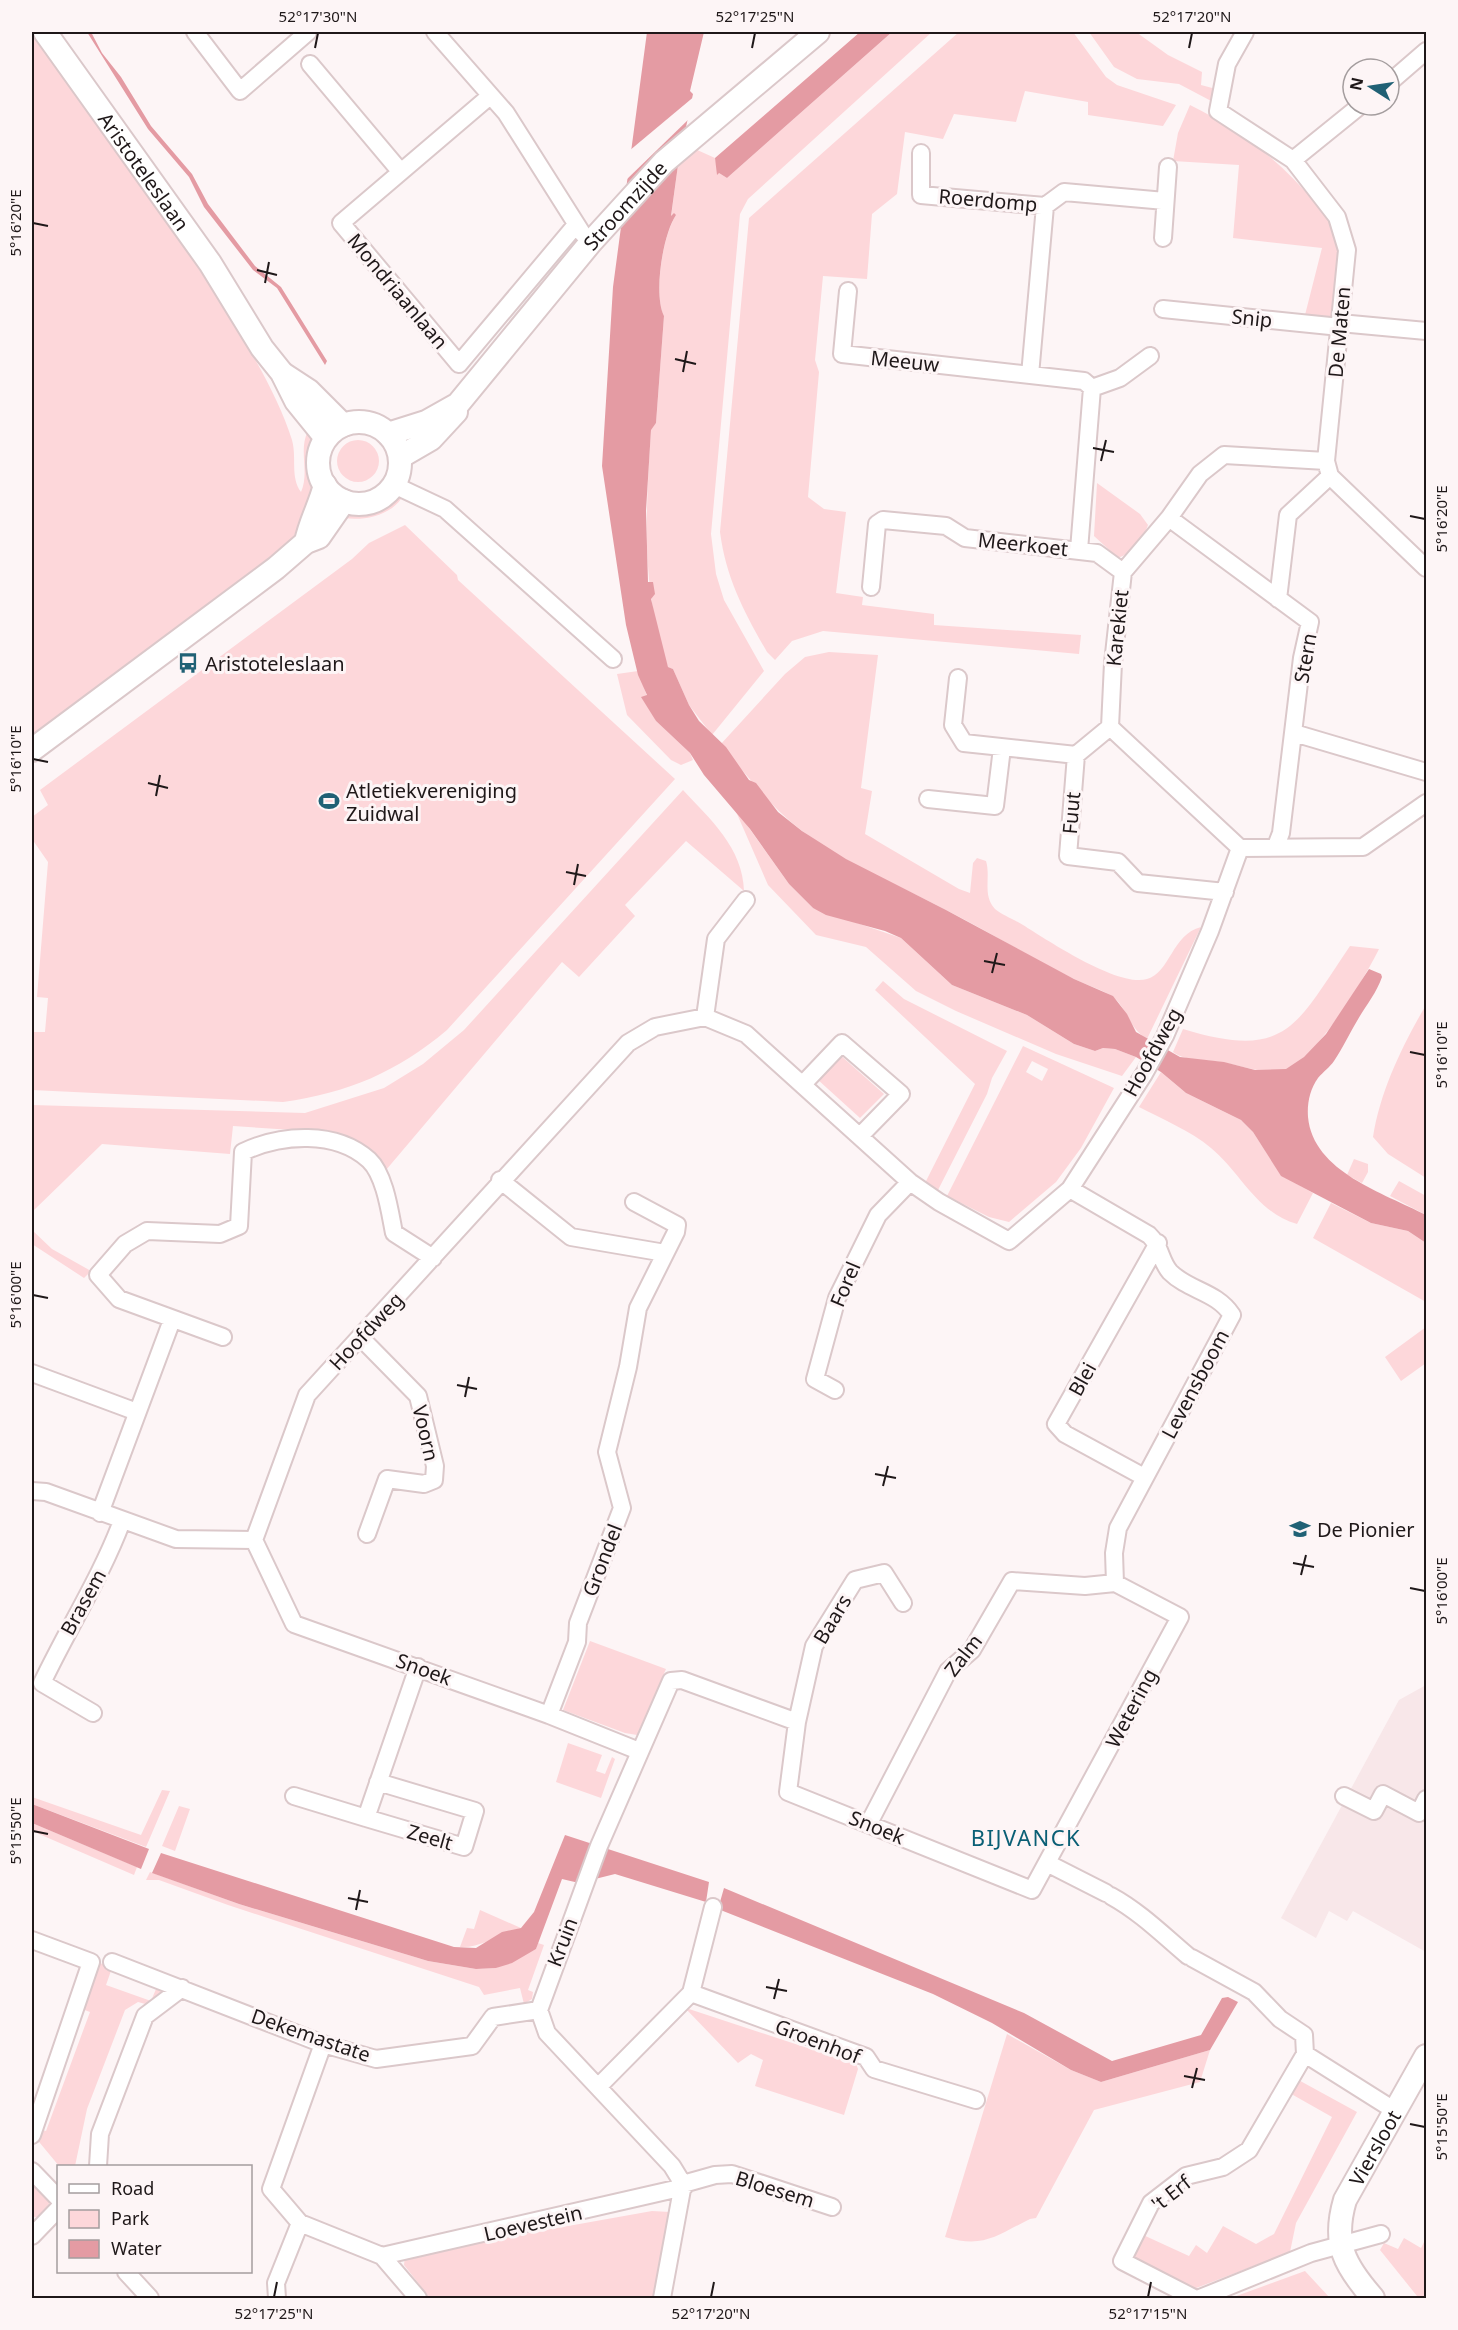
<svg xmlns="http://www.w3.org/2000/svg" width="1458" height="2330" font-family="'Noto Sans',sans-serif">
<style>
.built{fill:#f8e7e9}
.green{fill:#fdd7da;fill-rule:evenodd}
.water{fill:#e49ba3}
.pier{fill:#fdf5f6}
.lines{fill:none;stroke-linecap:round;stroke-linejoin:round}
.street-casing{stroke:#dbc8ca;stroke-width:20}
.secondary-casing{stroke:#dbc8ca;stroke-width:26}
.street{stroke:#fff;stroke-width:16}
.secondary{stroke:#fff;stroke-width:22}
.ticks{fill:none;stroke:#1f1819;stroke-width:2}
.labels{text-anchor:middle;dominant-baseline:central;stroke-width:6;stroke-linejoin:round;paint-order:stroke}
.street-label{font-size:20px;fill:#1f1819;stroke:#fdf5f6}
.poi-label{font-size:20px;fill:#1f1819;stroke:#fdf5f6;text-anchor:start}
.quarter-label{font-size:22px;letter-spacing:1.5px;fill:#0a5f75;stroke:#fdf5f6}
.neatline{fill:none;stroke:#1f1819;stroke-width:2}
.ticks-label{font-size:15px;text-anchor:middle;fill:#1f1819}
</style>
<rect width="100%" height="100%" fill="#fdf5f6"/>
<path class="built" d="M1426 1685V1952L1353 1911 1347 1921 1329 1911 1316 1938 1281 1918 1399 1700Z"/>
<path class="green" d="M892 32H932L748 199 740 214 711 534 716 574 724 600 764 671 712 735 689 705 673 669 668 667C640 590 646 510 651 429L656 423 664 316C653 294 663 235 676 215L671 217 678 165 695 149 715 158 719 173 727 178Z
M959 32H1073L1106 77 1117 85 1176 105 1163 126 1088 115V102L1025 91 1016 122 954 114 943 139 905 132 897 194 872 214 867 279 823 276 815 360 819 372 808 497 824 509 846 512 836 593 863 597 862 605 934 614V625L1081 635 1079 654 823 631 792 641 775 660 767 652C744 612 726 578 720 532L749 218Z
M1089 32H1136L1168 55 1202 72 1201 85 1216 89 1215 103 1179 84 1137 79 1114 67Z
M32 34C108 142 191 247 256 361 270 386 284 414 292 440 297 458 290 477 301 492 310 472 298 450 308 431L314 438 318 484 311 508 290 542 32 736Z
M1190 105C1240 130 1281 161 1316 204 1324 213 1334 223 1336 235 1342 263 1333 289 1333 317L1305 315 1322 248 1233 238 1239 165 1173 161 1178 133Z
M337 461a21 21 0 1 1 42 0a21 21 0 1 1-42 0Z
M1097 483 1140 514 1148 525C1144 537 1131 554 1118 558L1094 536Z
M390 494 401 499C389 516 363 521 344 518 352 505 376 504 390 494Z
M405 525 457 575 458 580 675 779 447 1030C397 1072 348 1093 283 1102L32 1090 34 1032H45L48 998 37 997 48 862 32 839V817L48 805 40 790 352 559 369 543Z
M829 652 878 655 861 788 872 791 865 834 959 889 970 893 973 863 977 858 986 861C991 877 982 895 995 909 1002 915 1015 920 1023 925 1047 940 1119 988 1147 979 1170 973 1172 934 1201 927L1147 1039C1127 1027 1127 1005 1110 995 1098 988 1084 984 1072 978 1029 957 988 931 944 909 896 884 844 863 801 830 769 806 747 774 720 745L785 674 805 657Z
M638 671 656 721 690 753 693 760 681 765 671 760 627 715 617 674Z
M683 790C710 819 743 848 744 891L686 841 625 905 635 916 579 977 562 962 386 1170 339 1133 233 1126 230 1154 102 1144 32 1212V1105L305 1113 384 1088 423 1064 464 1030Z
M734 807 789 884 813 908 901 938 952 985 1027 1015 1074 1044 1095 1051 1103 1048 1115 1049 1136 1057 1122 1076 1056 1054 956 1011 916 991 866 947 816 935 768 885Z
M1350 946 1379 949C1366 976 1314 1063 1284 1070 1264 1074 1245 1067 1226 1063 1209 1059 1186 1062 1173 1052L1183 1029C1288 1061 1296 1025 1350 946Z
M883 981 904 999 1007 1051 992 1078 987 1094 938 1190 925 1183 975 1084 875 990Z
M1426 1005V1178L1388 1154 1373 1137C1380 1091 1403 1044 1426 1005Z
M1023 1046 1114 1088 1081 1148 1056 1182 1009 1222 989 1217 947 1196ZM1032 1061 1048 1069 1042 1081 1026 1072Z
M839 1054 884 1094 860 1118 817 1079Z
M1161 1072 1186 1093 1241 1120 1253 1132 1281 1175 1313 1193 1297 1224C1257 1213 1241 1173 1211 1148 1191 1131 1162 1119 1139 1107Z
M1354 1159 1368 1164V1172L1362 1183 1347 1175Z
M1399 1181 1426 1196V1215L1390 1196Z
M1331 1203 1371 1223 1408 1231 1426 1243V1302L1313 1238Z
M32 1230 52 1249 91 1271 84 1278 32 1244Z
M1426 1327V1363L1401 1381 1385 1357Z
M590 1641 666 1669 637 1735 625 1733 563 1710Z
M568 1743 602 1755 596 1771 605 1774 612 1757 615 1759 601 1798 556 1782Z
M162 1790 170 1791 146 1847 32 1804V1797L141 1835Z
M179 1806 190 1809 175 1851 162 1846Z
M32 1823 137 1867 134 1875 32 1831Z
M150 1872 239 1904 428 1961 476 1969 496 1968 536 1949 538 1943 544 1945 528 1990 533 1992 532 1999 524 2004 520 1988 484 1995 479 1987 228 1905 159 1880H146Z
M480 1910 521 1928C497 1934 483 1948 460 1947L467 1928 474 1929Z
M100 1963 112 1968 106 1985 151 2001 156 1989 163 1991 149 2005 138 2002 125 2010 87 2109 75 2166H59L35 2137 39 2129 46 2131 90 2012 82 2009Z
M689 2009 856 2064 858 2069 844 2115 755 2086 763 2060 751 2054 738 2063 687 2010Z
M1007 2034 1071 2070 1101 2082 1210 2050 1200 2082 1094 2110 1036 2218 1030 2219C997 2235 984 2249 945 2237Z
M1293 2077 1357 2112 1296 2223 1290 2252 1191 2290 1129 2258 1141 2234 1189 2256 1196 2245 1207 2253 1223 2226 1256 2244 1274 2234 1332 2117 1286 2091Z
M32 2178 52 2200 38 2218 32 2216Z
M652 2211 670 2212 654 2298H430L404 2265 405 2255Z
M1404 2238 1421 2248 1426 2238V2297L1417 2296 1380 2250 1384 2243 1398 2249Z
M1305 2271 1330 2298H1231Z"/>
<path class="water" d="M87 32H91L102 53 121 77 151 126 192 174 208 204 255 266 281 287 327 361 325 365 277 288 253 270 204 207 189 177 148 129Z
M647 32H704L690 91 693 94 678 165 671 216 674 213 676 215C663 234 653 294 664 316L656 423 651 430 646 511 648 582H653L655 594 651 599 668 667 673 669 689 705 699 721 726 747 749 780 756 783 778 812 802 831 846 859 946 910 1074 979 1113 996 1127 1014 1136 1032 1180 1057 1224 1062 1255 1070 1286 1069 1304 1057 1326 1034 1369 969 1381 974 1382 977C1376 994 1366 1005 1357 1021 1349 1034 1343 1048 1334 1061 1330 1067 1323 1072 1318 1078 1310 1089 1307 1103 1308 1117 1313 1172 1384 1193 1426 1215V1243L1408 1231 1371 1223 1281 1176 1253 1132 1241 1120 1186 1093 1161 1072 1136 1057 1115 1049 1103 1048 1095 1051 1074 1044 1027 1015 952 985 901 938 885 931 826 915 813 908 789 884 750 829 704 775 690 753 656 721 641 697 647 695 638 675 626 625 602 466 613 287Z
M860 32H892L727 178 719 173 717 175 715 158Z
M32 1804 149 1849 141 1869 32 1823Z
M565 1835 709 1882 706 1902 615 1874 579 1883 562 1879 536 1949 512 1963 496 1968 476 1969 428 1961 239 1904 152 1873 161 1853 454 1947 476 1948 502 1932 521 1928 534 1912Z
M724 1888 1024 2013 1112 2061 1201 2035 1222 1998 1228 1997 1238 2002 1210 2050 1101 2082 1071 2070 992 2023 933 1994 718 1909Z"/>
<path class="pier" d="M696 95 691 117 624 182 629 151Z"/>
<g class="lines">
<g class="street-casing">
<path id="street" d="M195 32 240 91 308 32
M435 32 506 113 582 233
M1245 32 1227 64 1218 111 1293 160 1337 217 1347 250 1326 461 1330 476 1426 568
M310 64 400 171
M1389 83 1426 51
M490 96 341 223 459 364 575 226
M921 153V195L1045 206 1064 192 1165 201
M1293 160 1361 105
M1163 238 1168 167
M848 291 842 354 1084 381 1092 388 1079 550
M1163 309 1340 327
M1340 323 1426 331
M1030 375 1045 206
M1092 388 1120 378 1150 356
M394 485 445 509 613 659
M1169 518 1310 622 1302 658 1281 833 1276 846
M871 587 877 524 883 520 946 526 965 538 1097 553 1123 572
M1278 599 1288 515 1330 476
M958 678 953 725 964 743 1076 755
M1110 727 1076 755 1068 856 1118 862 1138 883 1225 892
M1294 733 1426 772
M928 799 995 806 1002 748
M1240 848 1110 727 1113 663 1123 572 1169 518 1200 474 1224 455 1326 461
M705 1017 716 939 746 900
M803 1084 842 1043 901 1094 860 1136
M500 1180 571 1237 665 1253
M1070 1189 1149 1235C1161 1246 1160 1261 1170 1272 1189 1291 1216 1291 1232 1315L1118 1528 1114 1553 1115 1583
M223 1337 119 1299 98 1275 125 1244 147 1231 220 1234 239 1226 243 1152C281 1134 336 1130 369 1160 385 1175 390 1213 394 1233L433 1258
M361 1338 418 1396 435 1466 434 1480 424 1484 387 1479 367 1534
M32 1373 137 1412
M835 1390 815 1379 837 1298 878 1215 910 1182
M1144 1477 1065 1434 1056 1424 1158 1243
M32 1491 46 1492 176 1539 254 1540 307 1395 628 1043 655 1027 705 1017 746 1034 910 1182 939 1202 1009 1241 1070 1189 1144 1074 1165 1036 1210 931 1240 848 1363 847 1426 803
M100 1513 172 1320
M254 1540 294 1624 549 1715 639 1751
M903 1603 884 1573 855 1580 814 1646 797 1722 788 1792 1032 1890 1180 1617 1115 1583
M93 1713 42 1683C68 1628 101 1577 122 1521
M549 1715 577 1642 578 1623 622 1508 607 1452 628 1367 638 1308 676 1232 677 1225 634 1202
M294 1796 366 1818 418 1667
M1344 1796 1374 1811 1383 1794 1419 1813 1426 1799
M366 1818 464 1847 475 1811 378 1782
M869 1823 948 1671 972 1650 1012 1581 1085 1586 1115 1583
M1047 1863 1106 1893
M1111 1896C1140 1912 1162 1934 1188 1956
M32 1940 91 1962 32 2135
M1192 1958 1254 1992 1280 2019 1304 2035 1305 2054 1397 2112
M112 1962 323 2044 376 2059 472 2046 493 2017 539 2010
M691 1993 866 2057 874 2069 976 2100
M323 2044 271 2189 300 2223 382 2256 418 2298
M598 2087 691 1993 713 1907
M98 2166 100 2134 145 2016 182 1988
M32 2171 58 2198
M683 2184 715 2175 732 2174 832 2207
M32 2236 58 2209
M382 2256 684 2187
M126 2272 150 2298
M277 2298 276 2283 300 2223
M662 2298 683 2184 672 2166 547 2033 539 2010 599 1846 671 1681 682 1680 797 1722
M1194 2298 1122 2261 1151 2203 1186 2176 1223 2167 1249 2150 1305 2054
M1200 2298 1311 2253 1381 2234"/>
</g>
<g class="secondary-casing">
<g id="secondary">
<path id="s1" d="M45 32 210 263 262 348 282 373 296 401 326 438"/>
<path d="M283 374 309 391 343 425"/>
<circle cx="359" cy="463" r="41"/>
<path id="s2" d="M388 434 426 422 458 404 591 242 664 162 818 32"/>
<path d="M400 457 431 439 456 412"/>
<path d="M306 542C310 522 320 505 325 485"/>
<path d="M32 750 276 568 306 542 319 537 344 501"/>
<path id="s3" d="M1373 2298C1345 2266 1332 2244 1345 2200L1426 2056"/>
</g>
</g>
<use href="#street" class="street"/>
<use href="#secondary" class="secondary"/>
</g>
<path class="ticks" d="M315 48 318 33M752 48 755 33M1189 48 1192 33M33 223 48 226M257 270 277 275M265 283 269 262M675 359 696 364M683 372 687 351M1093 448 1114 452M1101 461 1106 440M1410 516 1425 519M33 759 48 762M148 783 168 788M156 796 160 775M566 872 586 876M574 885 578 864M984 961 1005 965M992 973 997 953M1410 1052 1425 1055M33 1295 48 1298M457 1385 477 1389M465 1397 469 1377M875 1474 896 1478M883 1486 888 1466M1293 1563 1314 1567M1301 1575 1306 1555M1410 1588 1425 1591M33 1831 48 1834M348 1898 368 1902M356 1910 360 1890M766 1987 787 1991M774 1999 779 1979M1184 2076 1205 2080M1192 2088 1197 2068M1410 2124 1425 2127M274 2297 277 2282M711 2297 714 2282M1148 2297 1151 2282"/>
<defs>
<g id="bus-bare" transform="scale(1.62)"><path d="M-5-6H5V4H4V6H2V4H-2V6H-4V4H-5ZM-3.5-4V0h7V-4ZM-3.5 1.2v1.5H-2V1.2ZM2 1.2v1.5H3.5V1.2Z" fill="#206175" stroke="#fdf5f6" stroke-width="2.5" paint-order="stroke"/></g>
<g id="stadium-bare" transform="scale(1.62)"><path d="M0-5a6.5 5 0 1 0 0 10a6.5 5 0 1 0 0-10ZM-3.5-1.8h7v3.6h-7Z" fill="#206175" stroke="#fdf5f6" stroke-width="2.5" paint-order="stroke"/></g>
<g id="school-bare" transform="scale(1.62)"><path d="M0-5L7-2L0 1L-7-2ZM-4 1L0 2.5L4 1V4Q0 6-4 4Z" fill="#206175" stroke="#fdf5f6" stroke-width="2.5" paint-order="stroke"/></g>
</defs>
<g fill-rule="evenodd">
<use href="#bus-bare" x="188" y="663"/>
<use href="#stadium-bare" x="329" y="801"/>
<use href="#school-bare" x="1300" y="1529"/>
</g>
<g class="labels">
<g class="street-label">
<text stroke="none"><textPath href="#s1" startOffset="171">Aristoteleslaan</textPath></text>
<text transform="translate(988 200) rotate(5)">Roerdomp</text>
<text stroke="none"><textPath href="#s2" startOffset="336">Stroomzijde</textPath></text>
<text transform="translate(398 291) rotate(50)">Mondriaanlaan</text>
<text transform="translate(1252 318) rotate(6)">Snip</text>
<text transform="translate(1339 332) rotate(-85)">De Maten</text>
<text transform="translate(905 361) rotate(6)">Meeuw</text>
<text transform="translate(1023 544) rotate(6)">Meerkoet</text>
<text transform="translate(1117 628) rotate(-84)">Karekiet</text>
<text transform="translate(1305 658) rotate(-80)">Stern</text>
<text transform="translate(1071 813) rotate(-85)">Fuut</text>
<text transform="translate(1152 1052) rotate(-61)">Hoofdweg</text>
<text transform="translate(845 1284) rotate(-67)">Forel</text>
<text transform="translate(366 1331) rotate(-47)">Hoofdweg</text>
<text transform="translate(1082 1379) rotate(-61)">Blei</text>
<text transform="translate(1195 1384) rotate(-62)">Levensboom</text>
<text transform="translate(426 1433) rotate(77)">Voorn</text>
<text transform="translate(602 1560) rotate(-69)">Grondel</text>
<text transform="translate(83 1602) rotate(-61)">Brasem</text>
<text transform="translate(832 1619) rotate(-59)">Baars</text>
<text transform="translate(963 1655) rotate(-52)">Zalm</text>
<text transform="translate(424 1669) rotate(20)">Snoek</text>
<text transform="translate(1131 1708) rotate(-62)">Wetering</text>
<text transform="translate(877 1827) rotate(22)">Snoek</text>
<text transform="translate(430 1837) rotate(16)">Zeelt</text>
<text transform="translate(562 1942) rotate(-69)">Kruin</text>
<text transform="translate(311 2035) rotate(19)">Dekemastate</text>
<text transform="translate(818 2041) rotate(21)">Groenhof</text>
<text stroke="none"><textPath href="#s3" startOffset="168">Viersloot</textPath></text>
<text transform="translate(775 2189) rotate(17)">Bloesem</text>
<text transform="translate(1171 2193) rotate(-38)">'t Erf</text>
<text transform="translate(533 2223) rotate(-13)">Loevestein</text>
</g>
<g class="poi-label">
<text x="205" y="663">Aristoteleslaan</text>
<text x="346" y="790">Atletiekvereniging<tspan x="346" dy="23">Zuidwal</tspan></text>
<text x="1317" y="1529">De Pionier</text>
</g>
<g class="quarter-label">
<text x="1026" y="1837">BIJVANCK</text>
</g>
</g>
<rect width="1458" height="2330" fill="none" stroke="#fdf5f6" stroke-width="66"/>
<rect x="57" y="2165" width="195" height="108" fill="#fdf5f6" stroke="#a49d9e" stroke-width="1.5"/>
<rect x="69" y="2184" width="30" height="9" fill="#ffffff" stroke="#a49d9e" stroke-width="1.5"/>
<text x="111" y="2195" font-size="18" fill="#1f1819">Road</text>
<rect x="69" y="2210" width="30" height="18" fill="#fdd7da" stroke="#a49d9e" stroke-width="1.5"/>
<text x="111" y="2225" font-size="18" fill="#1f1819">Park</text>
<rect x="69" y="2240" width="30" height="18" fill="#e49ba3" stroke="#a49d9e" stroke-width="1.5"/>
<text x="111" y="2255" font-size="18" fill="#1f1819">Water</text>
<g transform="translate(1371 87) rotate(282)"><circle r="28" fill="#fdf5f6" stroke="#a49d9e" stroke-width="1.5"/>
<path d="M0-4.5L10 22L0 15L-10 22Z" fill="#206175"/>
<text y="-9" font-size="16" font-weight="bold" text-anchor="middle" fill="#1f1819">N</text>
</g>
<rect x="33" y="33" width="1392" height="2264" class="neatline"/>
<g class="ticks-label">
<text x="318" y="22">52°17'30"N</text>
<text x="755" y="22">52°17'25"N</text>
<text x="1192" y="22">52°17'20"N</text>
<text transform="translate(16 223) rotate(-90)" y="5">5°16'20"E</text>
<text transform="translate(1442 519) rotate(-90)" y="5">5°16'20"E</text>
<text transform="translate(16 759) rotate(-90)" y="5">5°16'10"E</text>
<text transform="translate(1442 1055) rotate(-90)" y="5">5°16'10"E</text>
<text transform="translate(16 1295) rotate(-90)" y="5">5°16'00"E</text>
<text transform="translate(1442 1591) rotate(-90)" y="5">5°16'00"E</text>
<text transform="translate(16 1831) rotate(-90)" y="5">5°15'50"E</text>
<text transform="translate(1442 2127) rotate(-90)" y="5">5°15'50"E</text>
<text x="274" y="2319">52°17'25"N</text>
<text x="711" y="2319">52°17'20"N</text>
<text x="1148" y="2319">52°17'15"N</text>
</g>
</svg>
